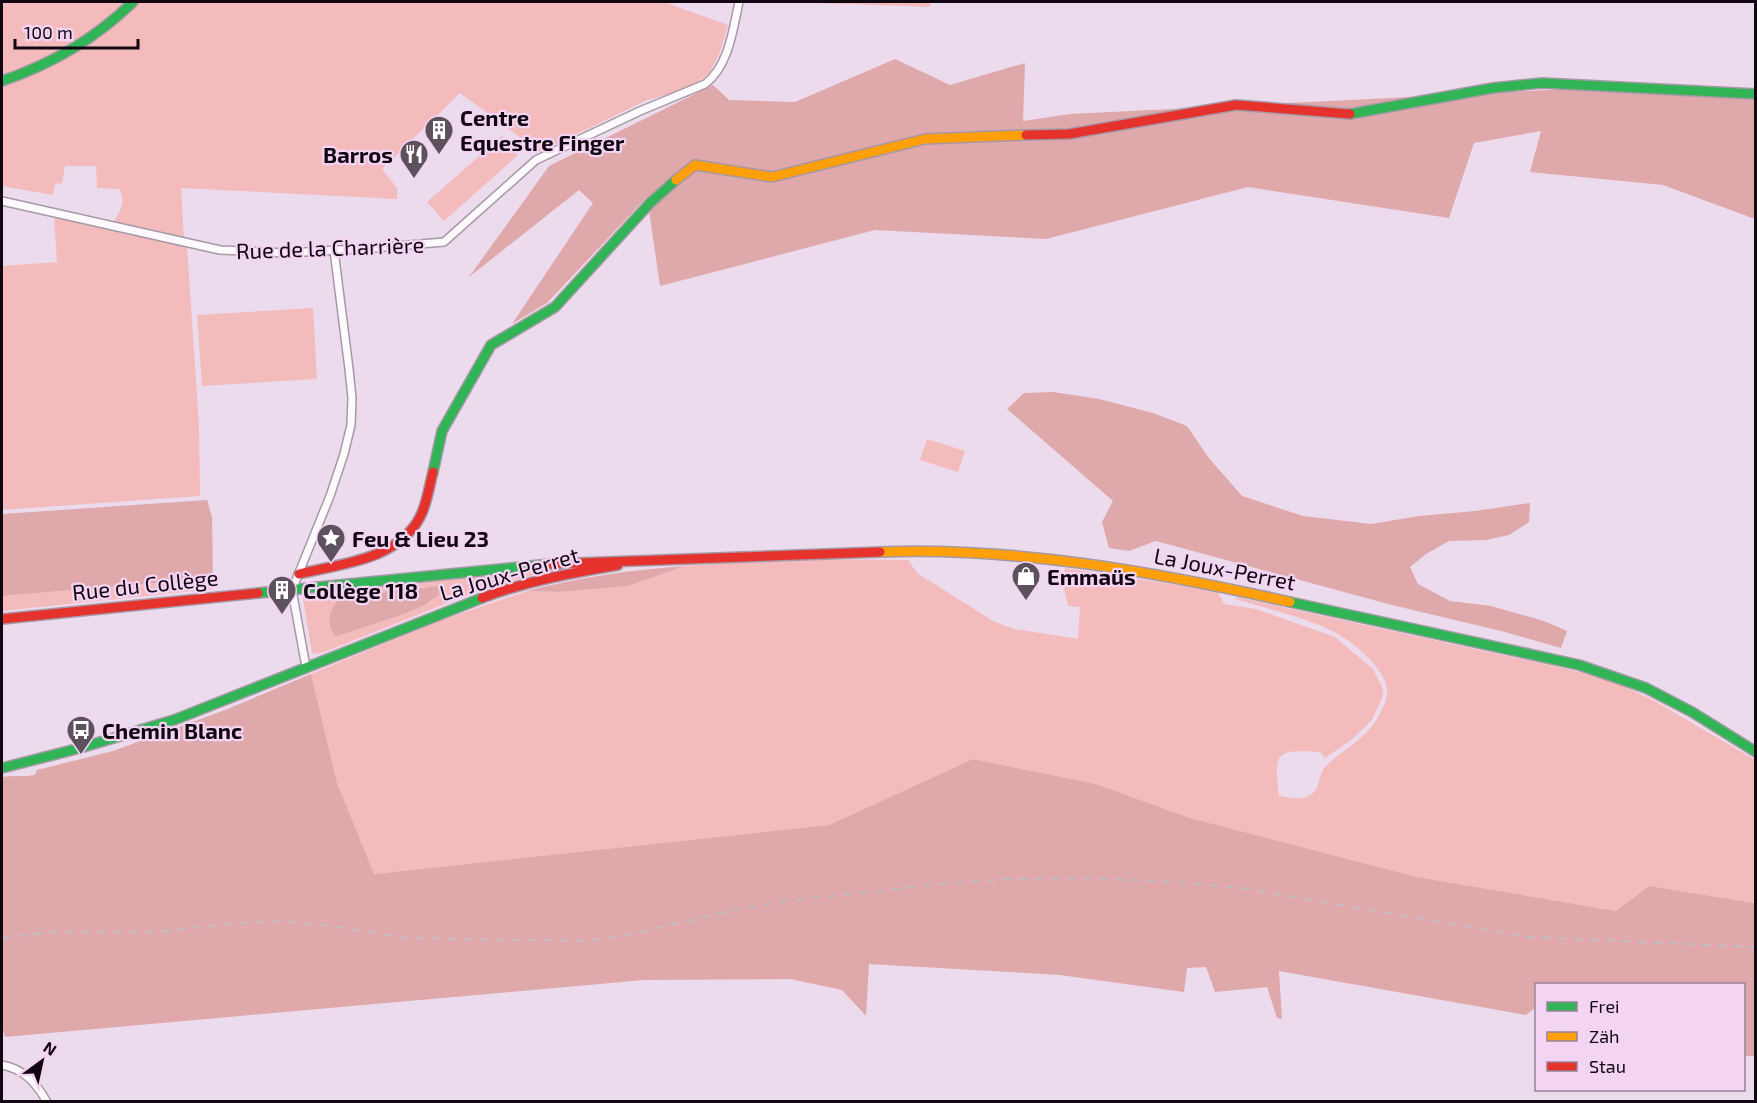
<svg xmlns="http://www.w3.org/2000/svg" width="1757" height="1103" font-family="'Exo 2',sans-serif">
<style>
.green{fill:#f4bbbd;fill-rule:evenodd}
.forest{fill:#dfa8ab}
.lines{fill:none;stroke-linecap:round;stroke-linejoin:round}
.street-casing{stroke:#a699a6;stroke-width:10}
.fast-casing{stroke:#a699a6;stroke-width:12}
.slow-casing{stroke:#a699a6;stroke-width:12}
.jam-casing{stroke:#a699a6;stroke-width:12}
.street{stroke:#fcfafc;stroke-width:7}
.fast{stroke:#30b455;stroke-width:9}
.slow{stroke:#ff9f0a;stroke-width:9}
.jam{stroke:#e5322d;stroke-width:9}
.rail{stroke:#c3bec3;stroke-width:2;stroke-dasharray:8 8;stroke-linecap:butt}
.labels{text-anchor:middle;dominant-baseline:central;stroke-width:4.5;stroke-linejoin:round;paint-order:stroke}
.poi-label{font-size:22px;font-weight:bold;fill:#110711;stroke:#f3d4f3;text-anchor:start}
.street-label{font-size:22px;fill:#110711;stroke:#f3d4f3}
</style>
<rect width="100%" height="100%" fill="#ecdbec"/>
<path class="green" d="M2 2H127C118 10 110 21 100 28 71 51 35 64 2 77Z
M139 2H664L728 25 719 55 709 73 697 83 677 92 647 100 540 152 460 93 382 169 397 188V199L181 188 184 240 116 226 114 221C121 210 126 201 119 189L97 188 96 166H65L62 184 55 183 53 195 2 186V85L39 73 77 52 133 8Z
M786 2H931L930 7Z
M502 136 518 155 444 221 427 202Z
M54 217 187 247 199 425 200 496 2 510V266L57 262Z
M313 308 317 379 202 386 197 315Z
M927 439 965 451 958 472 920 460Z
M792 559 908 560 917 573 993 621 1014 629 1078 639 1080 607 1068 606 1062 580 1065 568 1217 591 1224 604 1256 609 1335 637 1373 669 1383 689 1382 698 1372 720 1351 740 1325 758 1320 752C1274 749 1274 753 1279 796 1297 799 1314 803 1319 781 1321 775 1322 769 1327 765 1343 750 1365 739 1377 719 1382 711 1388 698 1387 689 1385 668 1350 639 1332 631 1302 616 1267 609 1236 599V597L1580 672 1620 685 1653 700 1755 760V903L1649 886 1616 911 1417 877 1190 818 1096 784 973 759 829 825 373 874 337 783 311 674 442 620 527 591 559 592 628 586 685 566Z
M567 567 506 582 460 598 327 651 317 654 312 653 302 593ZM424 587H438L440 594 425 605 404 614 341 635 395 591Z
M213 578V589L2 611V596Z"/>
<path class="forest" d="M895 59 950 85 1025 63 1023 121 1070 114 1589 88 1755 99V219L1663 185 1530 172 1541 131 1474 143 1449 218 1248 187 1046 239 875 230 660 286 647 197 547 303 512 324 593 203 579 190 469 277 549 166 713 85 729 100 795 102Z
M1053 392 1099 399 1153 413 1187 426 1208 457 1242 496 1303 516 1371 524 1419 516 1475 511 1530 503 1529 522 1509 535 1486 540 1449 541 1426 554 1410 567 1418 584 1450 601 1491 606 1544 621 1567 631 1561 648 1501 631 1392 605 1156 541 1129 551 1109 548 1102 522 1113 501 1007 409 1024 393Z
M207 500 212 517 213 578 2 596V514Z
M685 566 628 586 559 592 527 591C581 577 629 570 685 566Z
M438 586 440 594 425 605 404 614 341 635 335 636C326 623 329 612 338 600L395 591Z
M311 674 337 783 374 874 829 825 973 759 1096 784 1190 818 1417 877 1616 911 1649 886 1755 903V1056H1744V984H1536V1007L1526 1015 1279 971 1282 1019 1277 1018 1267 987 1215 992 1206 967 1187 968 1184 992 1060 975 869 964 866 1016 842 990 790 979 644 980 5 1037 2 1028V777C14 775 23 777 35 775L37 770 113 751 225 710Z"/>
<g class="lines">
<g class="street-casing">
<path id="street" d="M2 201 220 250 287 253 373 248 444 242 536 160 640 111 705 84C729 66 733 29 739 2
M306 667 292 590 330 496 344 454 351 425 352 398 349 369 334 250
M2 1065C24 1069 36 1083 47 1102"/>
</g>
<g class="fast-casing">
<path id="fast" d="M2 81C52 64 95 39 133 2
M1350 114 1493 88 1542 83 1756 94
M433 472 442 431 491 345 555 307 650 203 676 180
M258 593 550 564
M1290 602 1579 665 1646 688 1692 712 1756 752
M2 768 80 748 174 720 482 598"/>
</g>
<g class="slow-casing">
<path id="slow" d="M676 180 695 165 772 177 925 139 1026 135
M880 552C1018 547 1156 572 1290 602"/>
</g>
<g class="jam-casing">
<path id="jam" d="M1026 135 1069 134 1236 105 1350 114
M550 564 880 552
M299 574C340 564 398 560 420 517 427 504 429 487 433 472
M482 598C526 581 572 573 618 565
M2 619 258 593"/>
</g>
<use href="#street" class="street"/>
<use href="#fast" class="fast"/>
<use href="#slow" class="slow"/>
<use href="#jam" class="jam"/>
<path class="rail" d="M2 938 53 932H156L241 923 281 921 317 924 406 938 581 941 623 936 734 910 796 900 950 883 1008 879 1084 878 1176 882 1249 889 1527 937 1756 947"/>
</g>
<defs>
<g id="building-pin" transform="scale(1.5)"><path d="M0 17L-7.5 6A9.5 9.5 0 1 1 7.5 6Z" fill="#5e515e" stroke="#f3d4f3"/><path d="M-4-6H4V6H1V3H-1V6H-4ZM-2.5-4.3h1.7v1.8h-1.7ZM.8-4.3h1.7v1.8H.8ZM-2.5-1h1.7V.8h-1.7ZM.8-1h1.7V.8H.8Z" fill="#fff"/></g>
<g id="restaurant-pin" transform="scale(1.5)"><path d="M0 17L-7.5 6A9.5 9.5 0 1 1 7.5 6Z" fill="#5e515e" stroke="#f3d4f3"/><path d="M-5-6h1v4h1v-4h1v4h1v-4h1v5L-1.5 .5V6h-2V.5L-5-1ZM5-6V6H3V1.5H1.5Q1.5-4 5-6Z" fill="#fff"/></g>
<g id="sight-pin" transform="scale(1.5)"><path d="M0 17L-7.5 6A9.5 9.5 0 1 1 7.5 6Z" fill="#5e515e" stroke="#f3d4f3"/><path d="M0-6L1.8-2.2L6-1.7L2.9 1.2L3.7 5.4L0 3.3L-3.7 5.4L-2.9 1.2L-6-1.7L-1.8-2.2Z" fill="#fff"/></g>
<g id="shop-pin" transform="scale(1.5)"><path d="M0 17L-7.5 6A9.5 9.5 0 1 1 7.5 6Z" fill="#5e515e" stroke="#f3d4f3"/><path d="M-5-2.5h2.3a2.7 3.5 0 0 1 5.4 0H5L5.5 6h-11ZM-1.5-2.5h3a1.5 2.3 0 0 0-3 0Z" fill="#fff"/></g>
<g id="bus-pin" transform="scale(1.5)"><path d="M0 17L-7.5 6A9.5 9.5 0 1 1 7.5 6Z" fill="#5e515e" stroke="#f3d4f3"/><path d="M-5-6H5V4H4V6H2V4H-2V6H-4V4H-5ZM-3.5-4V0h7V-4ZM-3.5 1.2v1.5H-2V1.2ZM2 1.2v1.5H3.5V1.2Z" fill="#fff"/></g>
</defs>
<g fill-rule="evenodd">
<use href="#building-pin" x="439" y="130"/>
<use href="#restaurant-pin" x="414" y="154"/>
<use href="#sight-pin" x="331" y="538"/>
<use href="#shop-pin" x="1026" y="576"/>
<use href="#building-pin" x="282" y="590"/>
<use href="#bus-pin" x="81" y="730"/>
</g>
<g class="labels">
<g class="poi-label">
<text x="460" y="117">Centre<tspan x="460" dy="25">Equestre Finger</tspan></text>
<text x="393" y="154" text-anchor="end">Barros</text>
<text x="352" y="538">Feu &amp; Lieu 23</text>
<text x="1047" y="576">Emmaüs</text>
<text x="303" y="590">Collège 118</text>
<text x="102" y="730">Chemin Blanc</text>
</g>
<g class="street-label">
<text transform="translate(330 247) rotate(-2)">Rue de la Charrière</text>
<text transform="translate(1225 568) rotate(11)">La Joux-Perret</text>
<text transform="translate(509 573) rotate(-16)">La Joux-Perret</text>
<text transform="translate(145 584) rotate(-6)">Rue du Collège</text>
</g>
</g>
<rect width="1757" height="1103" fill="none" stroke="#110711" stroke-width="6"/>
<rect x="1535" y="983" width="210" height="108" fill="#f3d4f3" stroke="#998299" stroke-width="1.5"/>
<rect x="1547" y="1002" width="30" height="9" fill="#30b455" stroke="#998299" stroke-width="1.5"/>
<text x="1589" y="1013" font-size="18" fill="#110711">Frei</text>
<rect x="1547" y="1032" width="30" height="9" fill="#ff9f0a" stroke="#998299" stroke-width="1.5"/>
<text x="1589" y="1043" font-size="18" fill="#110711">Zäh</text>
<rect x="1547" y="1062" width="30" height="9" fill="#e5322d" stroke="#998299" stroke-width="1.5"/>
<text x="1589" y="1073" font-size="18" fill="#110711">Stau</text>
<g transform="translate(42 1061) rotate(33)" stroke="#f3d4f3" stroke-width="4.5" paint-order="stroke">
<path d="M0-4.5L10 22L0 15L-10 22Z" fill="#110711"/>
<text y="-9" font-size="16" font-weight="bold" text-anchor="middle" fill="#110711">N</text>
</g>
<path d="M15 39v9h123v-9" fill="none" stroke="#110711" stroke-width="3"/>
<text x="24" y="39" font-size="18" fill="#110711" stroke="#f3d4f3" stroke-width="4.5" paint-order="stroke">100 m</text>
</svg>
